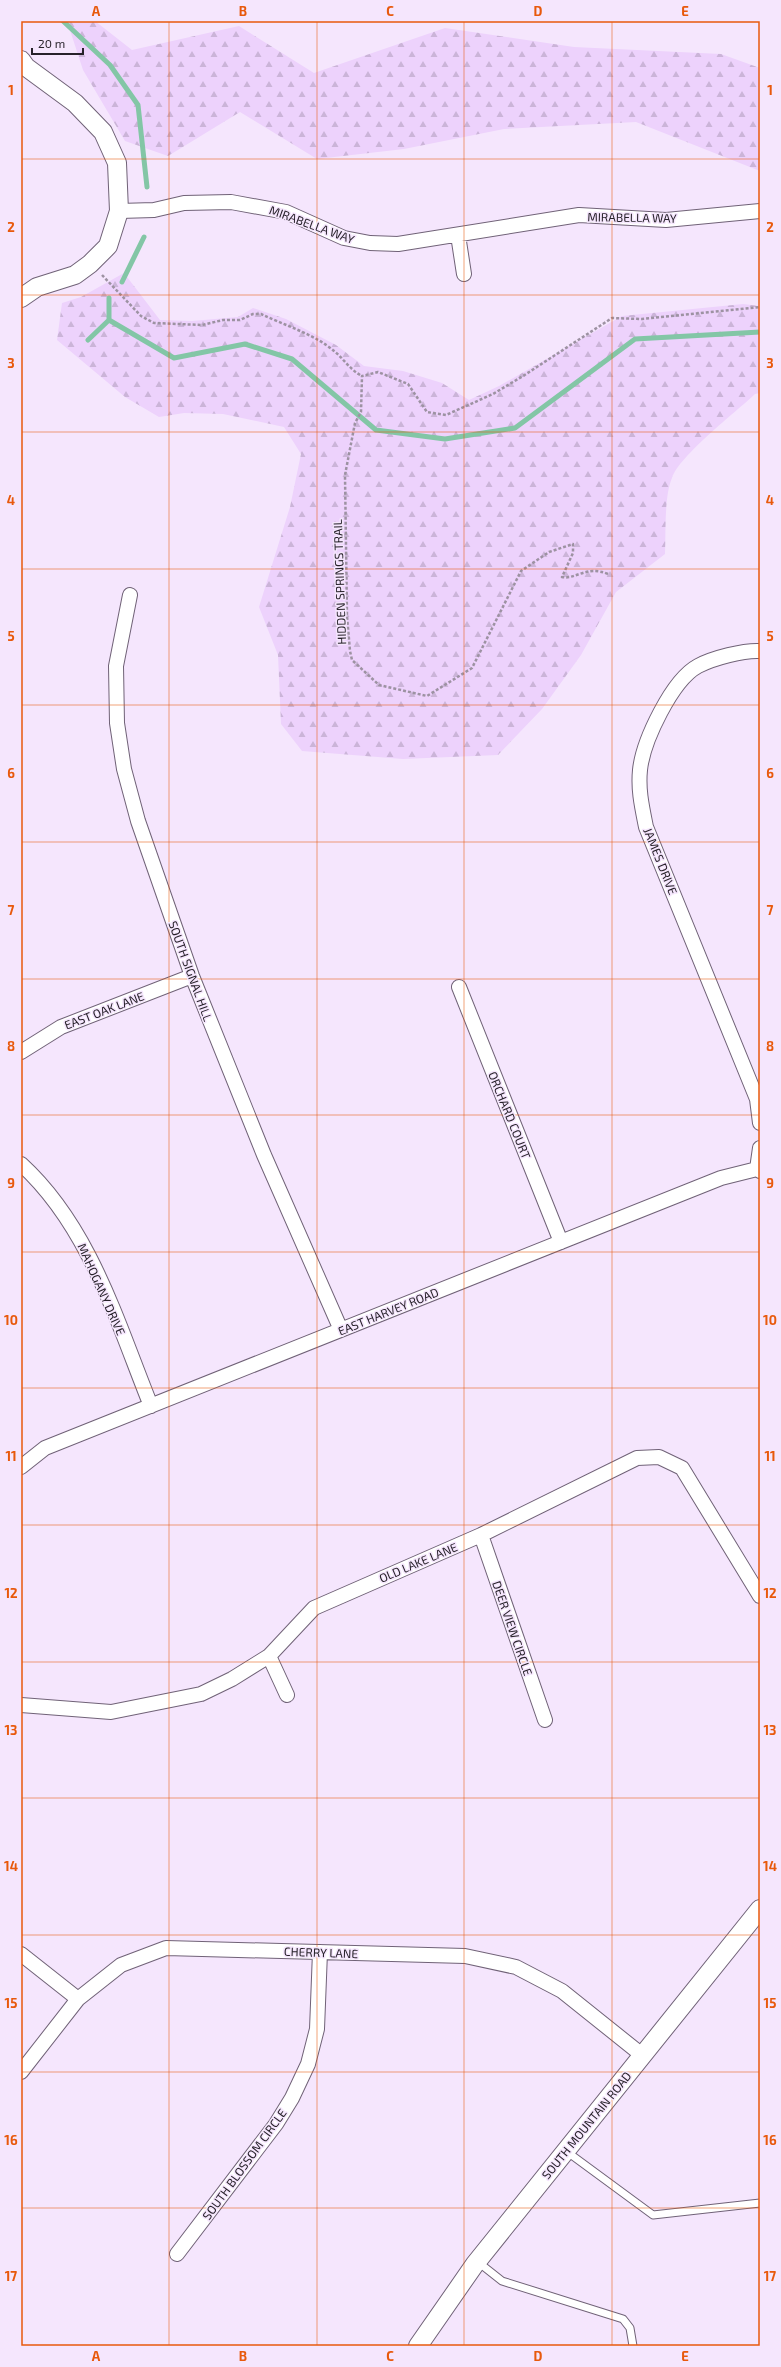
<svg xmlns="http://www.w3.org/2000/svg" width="781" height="2367" font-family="'Exo 2',sans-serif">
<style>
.forest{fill:url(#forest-firs)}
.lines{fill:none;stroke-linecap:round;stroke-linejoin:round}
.stream{stroke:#83c6a6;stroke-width:5}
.service-casing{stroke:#706277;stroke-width:9}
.minor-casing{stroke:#706277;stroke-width:16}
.tertiary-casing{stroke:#706277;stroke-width:20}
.path{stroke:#9d92a2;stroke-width:2.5;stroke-dasharray:3 2;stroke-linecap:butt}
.service{stroke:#fff;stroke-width:7}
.minor{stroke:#fff;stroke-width:14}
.tertiary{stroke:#fff;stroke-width:18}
.grid{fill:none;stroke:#e8590c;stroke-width:1;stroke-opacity:0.55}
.labels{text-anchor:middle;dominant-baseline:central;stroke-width:3;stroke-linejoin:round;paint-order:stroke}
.street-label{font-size:12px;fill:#27222a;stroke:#f5e6fd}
.neatline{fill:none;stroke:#e8590c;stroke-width:1.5}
.grid-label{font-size:13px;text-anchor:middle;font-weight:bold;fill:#e8590c}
</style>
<defs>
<pattern id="forest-firs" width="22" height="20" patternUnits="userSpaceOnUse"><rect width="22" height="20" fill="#edd2fc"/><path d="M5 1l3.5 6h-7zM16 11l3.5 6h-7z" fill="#cbb4d8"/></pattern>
</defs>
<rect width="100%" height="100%" fill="#f5e6fd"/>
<path class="forest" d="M67 21H95L132 50 239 26 314 73 445 28 574 47 721 54 760 68V171L636 122 504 129 404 149 317 159 240 112 168 156 125 141 83 70Z
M124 273 160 320 192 321 238 317 253 308 286 319 336 345 364 366 403 371 442 383 469 400 499 386 622 316 743 304 760 306V393L755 394C736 412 679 456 672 478 664 497 666 532 665 554L616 592 581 655 542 709 498 755 403 759 302 751 281 724 278 655 259 607 290 507 301 454 284 427 223 414 184 413 159 417 125 397 57 340 62 303 81 297Z"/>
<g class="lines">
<path class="stream" d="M63 21 110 65 138 105 147 187
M122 282 144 237
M109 298V320L174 358 245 344 292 359 376 430 445 439 515 428 635 339 760 332
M88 340 109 320"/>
<g class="service-casing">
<path id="service" d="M566 2151 653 2215 760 2203
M478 2262 502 2281 623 2319 630 2328 633 2346"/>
</g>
<g class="minor-casing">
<path id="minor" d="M119 211 154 210 184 203 231 202 286 212 344 238 370 243 398 244 579 215 666 220 760 211
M458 235 464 274
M130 595 116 666 117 723 124 769 138 821 192 976 264 1155 341 1330
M760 651C744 650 713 658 698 666 672 680 643 741 640 770 638 790 642 807 646 827L757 1099 760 1123
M459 987 561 1242
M21 1052 61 1027 192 976
M21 1164C90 1227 117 1322 151 1406
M757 1169 760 1148
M21 1467 45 1448 721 1178 757 1169 760 1171
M481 1535 545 1720
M269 1656 287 1695
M21 1705 111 1712 201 1694 232 1679 269 1656 314 1608 481 1535 637 1458 659 1457 682 1468 760 1596
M21 1954 78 1999
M21 2072 78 1999 121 1965 166 1948 465 1956 516 1967 562 1991 642 2055
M177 2254 276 2124 292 2098 308 2064 317 2029 320 1952"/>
</g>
<g class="tertiary-casing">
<path id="tertiary" d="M21 60 26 67 75 103 103 132 117 163 119 211 108 246 90 264 75 275 37 287 21 298
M418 2346 475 2264 760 1909"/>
</g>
<path class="path" d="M102 275 141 316 154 323 202 325 223 320H240L253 314H261C284 325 316 335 334 351 344 359 350 370 362 376
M608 574C586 565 575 580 562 577L573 553V544L549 552 521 571 472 668 427 696 379 685 352 660 350 651 347 616 345 475 355 423 361 412 362 376 378 372 408 384 427 412 446 415 493 394 523 376 612 318 642 319 760 307"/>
<use href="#service" class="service"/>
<use href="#minor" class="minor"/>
<use href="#tertiary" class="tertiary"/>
</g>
<path class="grid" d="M169 21V2346M317 21V2346M464 21V2346M612 21V2346M21 159H760M21 295H760M21 432H760M21 569H760M21 705H760M21 842H760M21 979H760M21 1115H760M21 1252H760M21 1388H760M21 1525H760M21 1662H760M21 1798H760M21 1935H760M21 2072H760M21 2208H760"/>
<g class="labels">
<g class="street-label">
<text transform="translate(632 217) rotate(1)">MIRABELLA WAY</text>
<text transform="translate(312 224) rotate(20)">MIRABELLA WAY</text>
<text transform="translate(339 582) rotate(-92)">HIDDEN SPRINGS TRAIL</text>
<text transform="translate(661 861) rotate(68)">JAMES DRIVE</text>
<text transform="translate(191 971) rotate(70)">SOUTH SIGNAL HILL</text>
<text transform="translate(104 1010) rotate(-21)">EAST OAK LANE</text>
<text transform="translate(510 1115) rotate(68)">ORCHARD COURT</text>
<text transform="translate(102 1289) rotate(66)">MAHOGANY DRIVE</text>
<text transform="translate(388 1311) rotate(-22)">EAST HARVEY ROAD</text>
<text transform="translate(418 1562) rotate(-23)">OLD LAKE LANE</text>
<text transform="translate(513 1628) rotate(71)">DEER VIEW CIRCLE</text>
<text transform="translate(321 1952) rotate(2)">CHERRY LANE</text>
<text transform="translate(586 2125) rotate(-51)">SOUTH MOUNTAIN ROAD</text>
<text transform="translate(244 2164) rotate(-54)">SOUTH BLOSSOM CIRCLE</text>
</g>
</g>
<rect width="781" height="2367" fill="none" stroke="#f5e6fd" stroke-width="44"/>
<path d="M32 48v6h51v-6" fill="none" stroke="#27222a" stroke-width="2"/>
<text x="38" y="48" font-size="12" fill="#27222a" stroke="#f5e6fd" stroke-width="3" paint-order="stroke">20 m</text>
<rect x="22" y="22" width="737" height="2323" class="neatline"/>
<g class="grid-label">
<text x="96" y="16">A</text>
<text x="243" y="16">B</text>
<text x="390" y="16">C</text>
<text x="538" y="16">D</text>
<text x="685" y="16">E</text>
<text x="11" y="95">1</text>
<text x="770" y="95">1</text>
<text x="11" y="232">2</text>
<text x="770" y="232">2</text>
<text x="11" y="368">3</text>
<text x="770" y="368">3</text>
<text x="11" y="505">4</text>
<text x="770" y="505">4</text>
<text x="11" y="641">5</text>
<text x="770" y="641">5</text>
<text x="11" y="778">6</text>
<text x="770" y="778">6</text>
<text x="11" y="915">7</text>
<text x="770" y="915">7</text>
<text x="11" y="1051">8</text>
<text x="770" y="1051">8</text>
<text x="11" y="1188">9</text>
<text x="770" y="1188">9</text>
<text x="11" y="1325">10</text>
<text x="770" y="1325">10</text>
<text x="11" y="1461">11</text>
<text x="770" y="1461">11</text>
<text x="11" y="1598">12</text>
<text x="770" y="1598">12</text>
<text x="11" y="1735">13</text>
<text x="770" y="1735">13</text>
<text x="11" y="1871">14</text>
<text x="770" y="1871">14</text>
<text x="11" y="2008">15</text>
<text x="770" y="2008">15</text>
<text x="11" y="2145">16</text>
<text x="770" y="2145">16</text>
<text x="11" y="2281">17</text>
<text x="770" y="2281">17</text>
<text x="96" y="2361">A</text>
<text x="243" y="2361">B</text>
<text x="390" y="2361">C</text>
<text x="538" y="2361">D</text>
<text x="685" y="2361">E</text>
</g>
</svg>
